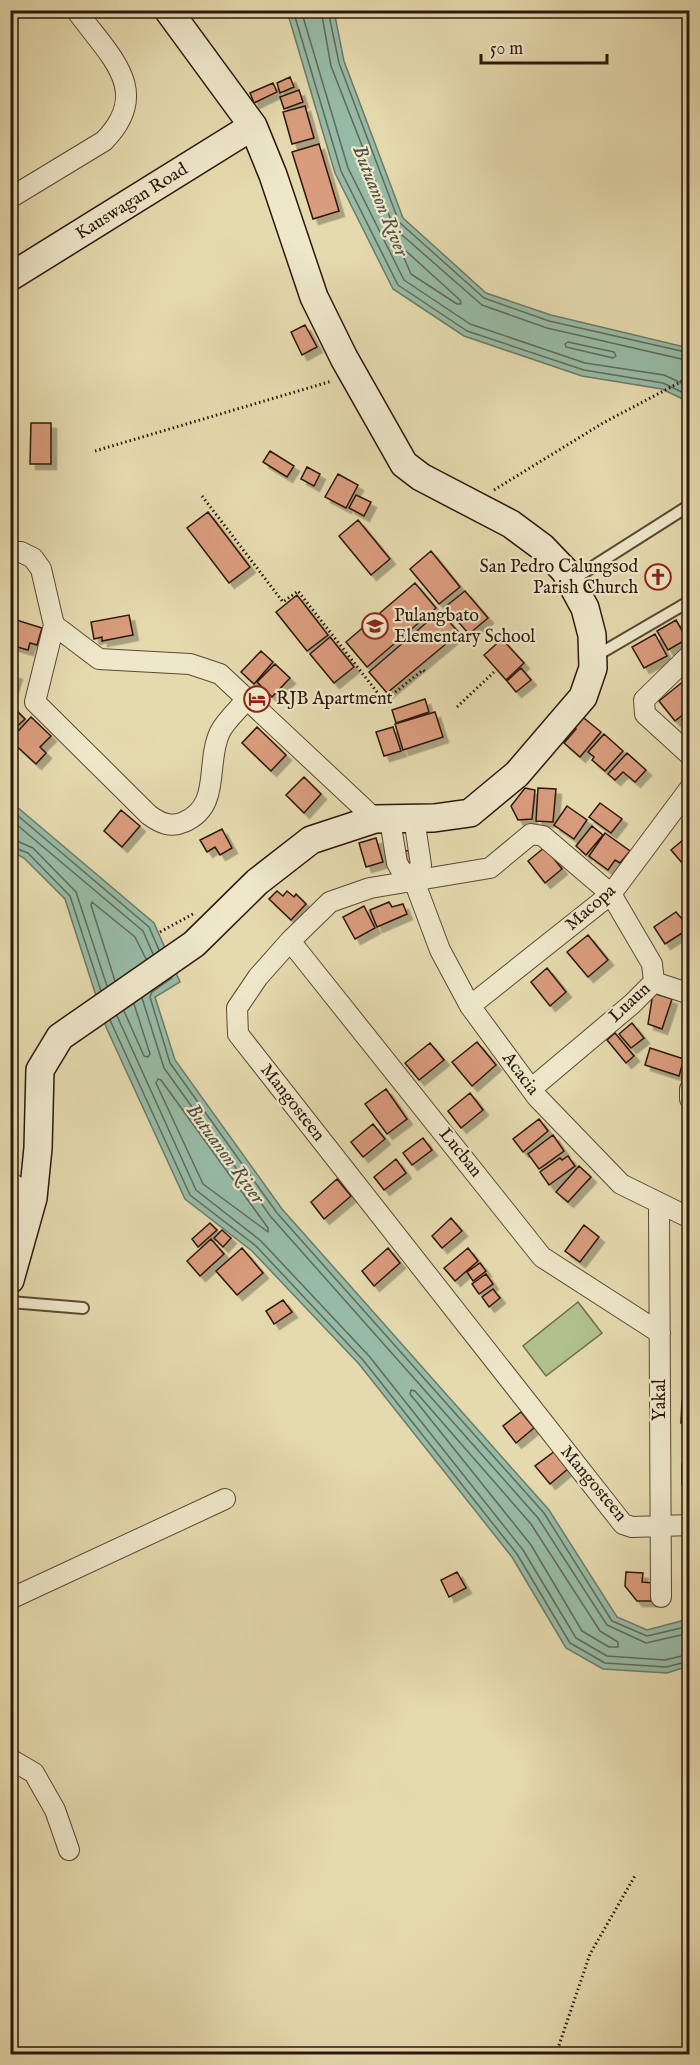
<svg xmlns="http://www.w3.org/2000/svg" width="700" height="2065" font-family="'IM FELL English',serif">
<style>
.green{fill:#b0c18e;stroke:#6f6c4d;stroke-width:1.5}
.water{fill:#97bba6;stroke:#6d7968;stroke-width:1.5}
.lines{fill:none;stroke-linecap:round;stroke-linejoin:round}
.shore{stroke:#626959;stroke-width:1.5}
.building{fill:#d99c7d;stroke:#2e170c;stroke-width:1.5;filter:url(#shadow)}
.lane-casing{stroke:#5c4834;stroke-width:14}
.street-casing{stroke:#5c4834;stroke-width:22}
.secondary-casing{stroke:#2e170c;stroke-width:30}
.path{stroke:#2e170c;stroke-width:3;stroke-dasharray:1.5 3;stroke-linecap:butt}
.lane{stroke:#eee7ca;stroke-width:10}
.street{stroke:#eee7ca;stroke-width:20}
.secondary{stroke:#eee7ca;stroke-width:27}
.labels{text-anchor:middle;dominant-baseline:central;stroke-width:4.5;stroke-linejoin:round;paint-order:stroke}
.street-label{font-size:18px;fill:#2e170c;stroke:#eee7ca}
.poi-label{font-size:18px;fill:#2e170c;stroke:#eee7ca;text-anchor:start}
.water-label{font-size:20px;font-style:italic;fill:#535042;stroke:#eee7ca}
</style>
<defs>
<filter id="shadow"><feDropShadow dx="5.5" dy="5.5" stdDeviation="0" flood-color="#0004"/></filter>
</defs>
<rect width="100%" height="100%" fill="#e5daae"/>
<filter id="stains"><feTurbulence type="fractalNoise" baseFrequency=".00333" numOctaves="4"/><feColorMatrix values="0 0 0 0 .2 0 0 0 0 .09 0 0 0 0 .02 0 0 0 .5 -.17"/></filter>
<radialGradient id="worn" r=".72"><stop offset=".6" stop-color="#630" stop-opacity="0"/><stop offset="1" stop-color="#630" stop-opacity=".3"/></radialGradient>
<path class="green" d="M578 1302 602 1333 546 1376 523 1346Z"/>
<path class="water" d="M287 11H334L344 61 403 218 486 293 551 315 689 348V402L662 389 582 376 464 336 393 289 335 173Z
M10 801 154 923 180 982 155 997 175 1060 282 1209 549 1510 617 1617 647 1630 689 1619V1666L667 1673 603 1669 566 1648 512 1557 359 1364 252 1251 185 1199 106 1027 65 899 24 858 11 851Z"/>
<g class="lines">
<path class="shore" d="M293 10 341 171 398 285 467 331 584 370 663 383 690 396
M301 10 348 168 404 280 470 324 585 363 664 375 690 387
M321 10 331 66 394 228 482 305 547 328 690 361
M328 10 339 63 399 222 484 298 549 321 690 353
M401 251H406L460 300 461 304H457L411 274Z
M568 342 614 352 616 356 613 358 566 347 565 344Z
M10 809 149 927 159 950
M10 819 143 931 153 954
M10 838 33 848 76 892 107 986
M10 846 28 853 70 896 101 991
M172 978 152 992 150 997 170 1063 277 1213 544 1513 612 1621 647 1636 690 1626
M115 981 91 905 92 902 135 937 146 959
M142 998 164 1068 271 1217 538 1518 607 1625 646 1643 690 1633
M124 1011 144 1056 148 1057 150 1054 134 1004
M117 1016 196 1190 261 1241 369 1356 523 1550 576 1638 607 1656 665 1660 690 1654
M110 1020 190 1195 256 1246 363 1360 517 1554 570 1643 605 1663 666 1667 690 1661
M158 1079 161 1080 268 1228V1232L203 1184 156 1083Z
M411 1390 415 1391 531 1524 600 1631 618 1642V1647H609L582 1631 531 1545 419 1405 410 1394Z"/>
</g>
<path class="building" d="M290 77 294 87 280 93 277 83Z
M273 83 277 92 254 103 250 93Z
M299 90 303 102 284 109 280 97Z
M305 106 314 138 292 144 283 112Z
M319 144 339 211 313 219 292 152Z
M305 325 317 347 302 355 291 332Z
M31 423H51V464H30Z
M270 451 294 466 287 477 263 462Z
M307 467 320 474 314 486 301 479Z
M338 474 358 485 346 508 325 497Z
M356 495 371 502 364 516 349 508Z
M208 512 250 567 229 583 187 528Z
M358 520 390 559 371 575 339 536Z
M431 551 460 587 439 604 410 569Z
M415 583 436 608 367 667 346 642Z
M465 591 488 618 469 634 445 607Z
M297 595 328 635 307 651 276 612Z
M440 611 459 633 387 693 369 672Z
M129 615 133 635 102 641V637L94 639 91 622Z
M10 618 42 628 37 645 30 643 28 650 10 645Z
M676 620 687 639 668 650 657 631Z
M655 634 667 656 644 668 632 647Z
M330 637 354 667 334 683 310 654Z
M502 639 524 663 506 680 484 655Z
M261 651 273 662 254 684 241 672Z
M275 664 290 678 272 697 257 682Z
M521 668 531 680 516 692 507 681Z
M10 672 17 674 10 697Z
M685 680 690 686V709L675 721 659 701Z
M425 699 429 712 396 723 392 710Z
M10 704 25 719 10 733Z
M435 712 443 737 403 750 395 724Z
M579 714 601 732 580 757 564 743 576 729 570 724Z
M31 717 51 736 40 747 46 753 36 764 10 740Z
M257 727 286 755 271 771 242 743Z
M393 727 401 751 384 756 376 732Z
M604 734 623 751 605 771 592 760 594 757 588 752Z
M627 753 646 770 635 782 623 772 615 780 608 774Z
M304 777 321 794 304 813 286 795Z
M525 788 535 790 532 819 518 820 511 806Z
M538 788 556 789 553 822 536 821Z
M600 803 622 819 611 833 589 817Z
M567 806 587 820 574 839 554 825Z
M121 810 140 826 122 847 104 831Z
M592 826 603 835 586 855 576 846Z
M222 829 232 848 220 855 215 847 207 852 200 840Z
M605 833 630 851 620 863 615 860 608 870 589 856Z
M690 834V872L671 850Z
M376 838 383 862 366 867 359 843Z
M545 847 562 869 545 883 528 861Z
M412 850 414 862 406 863 405 851Z
M277 891 283 896 287 891 294 897 296 894 306 904 291 920 269 899Z
M389 902 392 907 403 904 407 914 377 927 370 910Z
M364 906 375 928 355 939 343 917Z
M676 912 690 928 665 944 654 927Z
M588 935 608 960 588 977 567 952Z
M547 968 566 992 550 1006 531 982Z
M653 993 672 999 662 1029 648 1024Z
M632 1023 644 1038 631 1048 619 1034Z
M615 1033 634 1056 626 1063 607 1040Z
M477 1042 496 1065 472 1086 452 1062Z
M430 1043 444 1060 419 1080 405 1063Z
M650 1048 684 1059 679 1076 645 1065Z
M386 1089 407 1119 387 1134 365 1104Z
M470 1093 483 1110 461 1128 448 1111Z
M539 1119 548 1131 523 1152 513 1139Z
M373 1124 385 1139 363 1157 351 1142Z
M553 1135 564 1151 539 1169 528 1154Z
M423 1138 432 1150 412 1165 403 1153Z
M568 1156 575 1166 549 1185 540 1172 560 1158 562 1160Z
M396 1159 406 1173 384 1190 374 1177Z
M579 1166 591 1177 568 1202 556 1192Z
M337 1179 351 1196 324 1219 311 1202Z
M451 1218 462 1231 442 1248 432 1236Z
M210 1223 217 1230 198 1247 192 1239Z
M584 1225 599 1237 580 1262 565 1251Z
M222 1230 231 1238 223 1247 214 1238Z
M211 1239 224 1254 200 1276 187 1261Z
M242 1248 263 1273 237 1295 216 1271Z
M388 1248 400 1263 374 1286 362 1271Z
M468 1248 478 1261 455 1281 444 1268Z
M480 1263 486 1271 473 1281 467 1272Z
M486 1274 493 1284 479 1294 472 1284Z
M493 1289 500 1298 489 1307 482 1297Z
M283 1300 292 1312 274 1324 266 1311Z
M682 1401H690V1423H681Z
M521 1412 534 1428 516 1443 503 1426Z
M555 1451 569 1468 550 1484 535 1466Z
M682 1464H690V1483L682 1484Z
M457 1572 466 1588 449 1597 441 1580Z
M626 1572 643 1573 642 1582 653 1583 652 1601H637L625 1586Z"/>
<g class="lines">
<g class="lane-casing">
<path id="lane" d="M572 580 690 505
M594 657 690 601
M10 1302 83 1308"/>
</g>
<g class="street-casing">
<path id="street" d="M10 198 104 141C154 90 108 55 76 10
M10 552H21L33 558 41 569 54 625 99 659 190 664 220 674 375 819
M54 625 35 702 149 815C160 823 171 828 184 822 222 806 205 763 220 732 226 720 239 709 247 699
M690 655 644 700 645 714 690 755
M390 820 397 863 401 870 413 878
M413 878 440 950 470 1006 537 1097 621 1184 690 1218
M413 878 421 865 414 818
M290 941 542 1257 660 1333
M654 982 690 994
M470 1006 611 894 690 788
M531 1089 632 1004 654 982 652 964 611 894 543 836 531 834 490 868 370 888 330 902 290 941 258 977 237 1008 238 1034 623 1524 632 1527 690 1525
M690 1089V1099
M10 1182 33 1198
M659 1204 661 1597
M10 1599 225 1499
M10 1759 34 1773 55 1810 69 1850"/>
</g>
<g class="secondary-casing">
<path id="secondary" d="M10 277 253 126
M10 1280 33 1198 38 1148 40 1070 60 1037 194 944 257 882 311 840 375 819 434 818 470 813 517 774 583 697 593 668 592 635 585 608 565 571 542 547 511 524 421 477 404 464 344 358 314 297 273 175 253 126 168 10"/>
</g>
<path class="path" d="M95 451 332 381
M494 490 603 423 690 377
M202 496 283 602 298 591 384 701 423 670 426 673
M457 707 494 672
M160 932 193 914
M556 2054 590 1954 636 1874"/>
<use href="#lane" class="lane"/>
<use href="#street" class="street"/>
<use href="#secondary" class="secondary"/>
</g>
<defs>
<g id="church-ring" transform="scale(1.35)"><circle r="9.5" fill="#eee7ca" stroke="#8f2418" stroke-width="1.5"/><path d="M-1.2-6h2.4v3.5h3.3v2.4h-3.3V6h-2.4V-.1h-3.3v-2.4h3.3Z" fill="#8f2418"/></g>
<g id="school-ring" transform="scale(1.35)"><circle r="9.5" fill="#eee7ca" stroke="#8f2418" stroke-width="1.5"/><path d="M0-5L7-2L0 1L-7-2ZM-4 1L0 2.5L4 1V4Q0 6-4 4Z" fill="#8f2418"/></g>
<g id="hotel-ring" transform="scale(1.35)"><circle r="9.5" fill="#eee7ca" stroke="#8f2418" stroke-width="1.5"/><path d="M-6-4.5h1.5V1H6V5H4.5V3h-9V5H-6ZM-4 0a1.8 1.8 0 1 1 3.6 0ZM.5 0V-2.5h3Q6-2.5 6 0Z" fill="#8f2418"/></g>
</defs>
<g fill-rule="evenodd">
<use href="#church-ring" x="658" y="577"/>
<use href="#school-ring" x="375" y="626"/>
<use href="#hotel-ring" x="257" y="699"/>
</g>
<g class="labels">
<g class="street-label">
<text transform="translate(132 202) rotate(-32)">Kauswagan Road</text>
<text transform="translate(591 908) rotate(-41)">Macopa</text>
<text transform="translate(630 1003) rotate(-43)">Luaun</text>
<text transform="translate(520 1074) rotate(53)">Acacia</text>
<text transform="translate(292 1103) rotate(52)">Mangosteen</text>
<text transform="translate(460 1153) rotate(51)">Lucban</text>
<text transform="translate(660 1400) rotate(-90)">Yakal</text>
<text transform="translate(593 1484) rotate(50)">Mangosteen</text>
</g>
<g class="poi-label">
<text x="638" y="567" text-anchor="end">San Pedro Calungsod<tspan x="638" dy="21">Parish Church</tspan></text>
<text x="394" y="616">Pulangbato<tspan x="394" dy="21">Elementary School</tspan></text>
<text x="276" y="699">RJB Apartment</text>
</g>
<g class="water-label">
<text transform="translate(380 201) rotate(68)">Butuanon River</text>
<text transform="translate(225 1154) rotate(54)">Butuanon River</text>
</g>
</g>
<rect width="700" height="2065" fill="none" stroke="#e5daae" stroke-width="36"/>
<rect x="12" y="12" width="676" height="2041" fill="none" stroke="#2e170c" stroke-width="3"/>
<rect x="18" y="18" width="664" height="2029" fill="none" stroke="#2e170c" stroke-width="1.5"/>
<path d="M481 54v9h126v-9" fill="none" stroke="#2e170c" stroke-width="3"/>
<text x="490" y="54" font-size="18" fill="#2e170c" stroke="#eee7ca" stroke-width="4.5" paint-order="stroke">50 m</text>
<rect width="100%" height="100%" filter="url(#stains)"/>
<rect width="100%" height="100%" fill="url(#worn)"/>
</svg>
